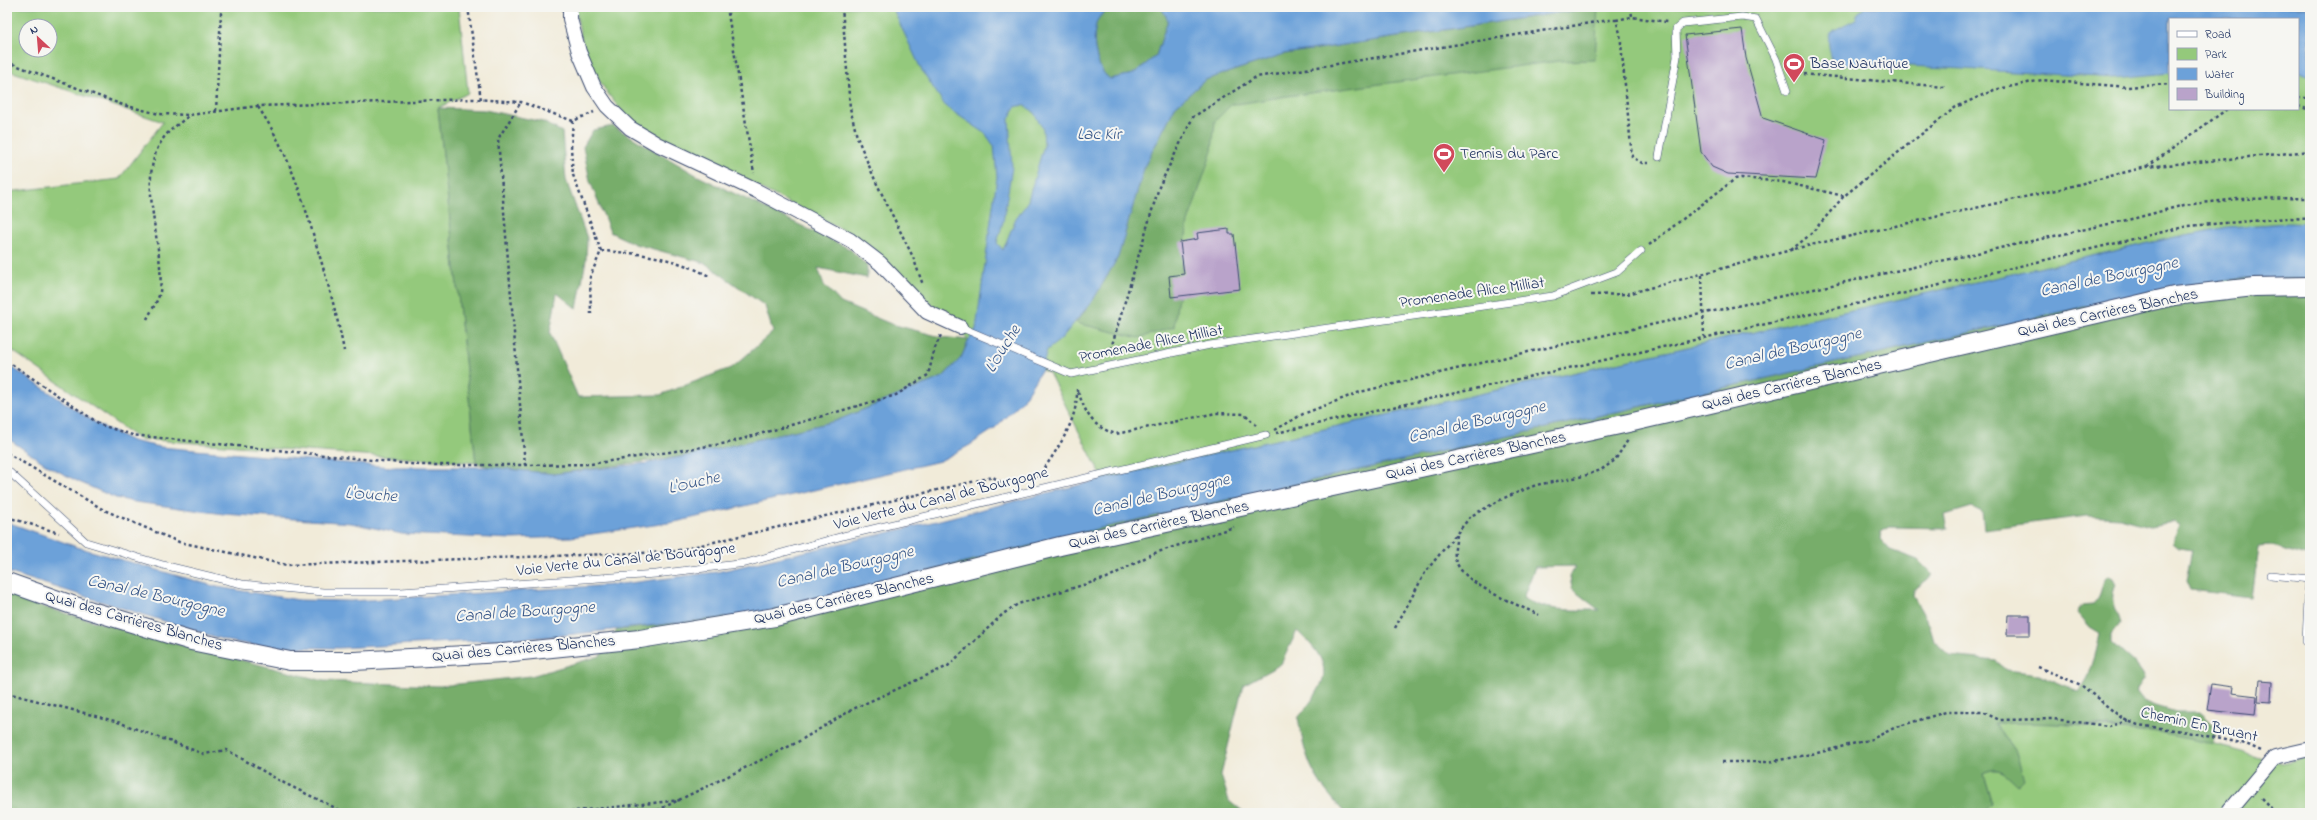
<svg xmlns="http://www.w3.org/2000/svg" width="2317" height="820" font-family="'Indie Flower',sans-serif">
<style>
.green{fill:#94c97b;stroke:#587c6c;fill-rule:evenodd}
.forest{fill:#77ad6b;stroke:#496e64;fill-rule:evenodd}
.water{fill:#6ca1d9;stroke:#44689c;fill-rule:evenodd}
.building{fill:#b9a3ca}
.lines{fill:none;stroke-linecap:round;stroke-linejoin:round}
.service-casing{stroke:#3b4b70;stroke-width:8}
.minor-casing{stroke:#3b4b70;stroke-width:16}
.tertiary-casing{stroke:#3b4b70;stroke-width:20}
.path{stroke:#3b4b70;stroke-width:2.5;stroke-dasharray:3 3;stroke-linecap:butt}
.service{stroke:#fff;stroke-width:7}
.minor{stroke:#fff;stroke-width:14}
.tertiary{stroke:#fff;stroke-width:18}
.labels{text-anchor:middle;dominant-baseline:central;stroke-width:4;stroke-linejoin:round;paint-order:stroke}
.poi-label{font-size:16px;fill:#1b2f5e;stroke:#f6f6f2;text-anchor:start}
.street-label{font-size:16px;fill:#1b2f5e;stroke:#f6f6f2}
.water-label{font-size:17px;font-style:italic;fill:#375789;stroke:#f6f6f2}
</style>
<rect width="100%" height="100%" fill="#f6f6f2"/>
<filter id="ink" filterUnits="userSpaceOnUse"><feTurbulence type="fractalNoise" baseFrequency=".025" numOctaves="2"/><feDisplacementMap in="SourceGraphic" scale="8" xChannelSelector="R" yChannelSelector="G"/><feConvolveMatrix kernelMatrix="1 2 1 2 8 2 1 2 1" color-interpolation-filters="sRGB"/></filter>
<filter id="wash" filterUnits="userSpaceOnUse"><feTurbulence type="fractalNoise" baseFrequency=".012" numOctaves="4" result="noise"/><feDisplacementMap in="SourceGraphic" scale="16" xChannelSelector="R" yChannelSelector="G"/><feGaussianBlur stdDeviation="0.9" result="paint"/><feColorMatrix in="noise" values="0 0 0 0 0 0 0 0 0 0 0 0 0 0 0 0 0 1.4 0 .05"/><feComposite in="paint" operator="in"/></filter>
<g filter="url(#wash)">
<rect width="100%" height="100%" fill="#f1ebd9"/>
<path class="green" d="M7 7H459L468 93 438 108 476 463 139 439 7 347V192L119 179 163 122 7 70ZM26 26H50V50H26Z
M576 7H2310V224C2265 222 2221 228 2176 237L1103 479 1049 373 969 340 875 250 857 237 637 126C602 94 580 55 576 7ZM2170 19H2298V109H2170Z
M1994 723H2046L2131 730 2183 736 2282 763 2310 757V813H1983L1992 804 1983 773C2000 765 2005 773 2018 784L2016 753Z"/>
<path class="forest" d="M1110 7H1161L1168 20 1156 56 1133 74 1110 79C1095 69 1091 38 1097 21 1099 16 1106 11 1110 7Z
M1598 7 1595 60 1559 61 1288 96 1231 105 1215 121 1212 151 1188 222 1174 327 1139 338 1076 323 1093 300 1118 257 1145 165 1175 107 1205 80 1284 54Z
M438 108 485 110 543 122 562 132 566 180 587 238 586 260 577 309 557 293 550 333 578 397 660 395 733 367 773 332 765 306 705 263 635 244 610 232 590 181 583 147 593 130 613 126 698 176 850 249 867 266V278L818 268 824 285 841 303 891 324 941 337 969 340 961 358 943 377 836 421 692 455 554 474 490 467 476 463Z
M2244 278 2310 279V557L2272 546 2258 547 2251 597 2190 590 2186 581 2192 550 2179 548 2173 543 2179 525 2173 522 2150 526 2120 518 2087 516 1984 529 1982 512 1972 507 1945 515 1948 528 1890 527 1881 532 1880 539 1890 550 1918 560 1933 575 1914 590 1913 596 1929 624 1934 641 1950 656 1996 661 2007 670 2038 674 2078 691C2091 676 2096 654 2100 634L2090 628 2077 613 2081 606 2093 605C2104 594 2099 588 2107 576L2113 579 2116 585C2108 603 2117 607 2120 624L2111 635V642L2138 667 2145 677 2135 692 2141 700 2156 706 2176 712H2200L2212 723 2216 732 2214 745C2143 726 2068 723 1995 723L2016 753 2024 779 2018 785C2005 773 2000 765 1983 773L1992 804 1983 813H1949L1943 810 1936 813H1850L1845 811V813H1345C1313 778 1307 765 1298 718 1329 680 1336 666 1297 631L1281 664 1243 685 1221 775 1229 801 1244 813H7V593L36 605 150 637 324 681 440 686 531 676 600 656 617 630 758 614 1096 529 2158 290ZM1575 566 1570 576 1572 589 1599 610C1573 610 1546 612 1523 598L1535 567Z"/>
<path class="water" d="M892 7H1110C1106 11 1099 16 1097 21 1091 38 1095 69 1110 79L1133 74 1156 56 1168 20 1161 7H1596L1284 54 1205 80 1175 107 1145 165 1118 257 1093 300 1061 339 1047 350 1042 369 1022 401 994 429 970 445 940 461 675 522 571 537 512 539 402 534 351 523 224 514 135 502 116 498 79 482 50 467 7 438V364L97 424 132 441 160 447 391 467H490L554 474 649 463 692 455 836 421 943 377 961 358 969 340 976 329 997 177 994 146 985 133 946 107 921 69ZM1023 105 1033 111 1043 129 1044 145 1027 204 1016 218 1003 250 997 243 1003 222 1012 167 1009 119 1015 107Z
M1866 7H2310V76L2298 71V19H2170V73L2116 78 1894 65H1833C1825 30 1825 35 1856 19L1858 13Z
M2288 223 2310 224V279L2244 278 2158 290 1096 529 758 614 547 637 339 648 265 647 228 641 7 572V522L77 547 217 587 299 600 350 601 613 585 717 572 908 528 1103 479 2176 237 2228 227Z"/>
<g id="blocks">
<path class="building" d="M1742 29 1746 58 1763 118 1826 140 1816 179 1728 174 1712 167 1701 152 1685 35Z
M1229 229V234H1234L1240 289 1171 297 1169 276 1184 274 1180 242 1198 239 1197 233Z
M2008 615H2030V635H2007Z
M2260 680 2272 681 2271 702 2258 701Z
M2211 684 2233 687 2232 693 2257 696 2255 715 2207 710Z"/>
</g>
</g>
<g filter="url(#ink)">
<use href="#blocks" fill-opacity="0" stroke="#3b4b70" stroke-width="1"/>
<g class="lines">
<g class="service-casing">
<path id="service" d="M1659 157 1677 57 1676 29 1683 23 1742 17 1756 19 1776 59 1787 91
M960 327 1071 374 1210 345 1553 296 1617 272 1641 251
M7 470 86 542 163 565 242 584 323 592H401L656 574 746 563 843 536 1266 435
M2270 575 2310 579
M2306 641 2309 579"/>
</g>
<g class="minor-casing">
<path id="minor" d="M570 7V19L579 52 594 87 607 106 630 128 657 144 757 191 850 240 880 263 927 312 960 327
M2228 813 2275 757 2310 749"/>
</g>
<g class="tertiary-casing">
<path id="tertiary" d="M7 582 72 605 191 641 290 661H354L503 653 640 639 775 617 1060 546 1633 422 2174 296 2254 287 2310 286"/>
</g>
<path class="path" d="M468 7 481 100
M727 7 754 173
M842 7 850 108 857 137 875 180 913 257 923 285
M1631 7 1632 17
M1616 20 1632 17 1667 22
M7 62 123 105 159 114 190 115 258 106 474 99 521 102 573 121 594 112
M1792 73 1945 87
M2298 98H2310
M2298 106 2310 110
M258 107C287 149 302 195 316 244 327 280 337 314 344 351
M216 111 221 13 224 7
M573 121 571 148 573 175 601 251 590 277 591 314
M2147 167 2227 109
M1649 245 1735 179 1741 178 1783 182 1844 196
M1791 250 1811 234 1844 196 1905 147 1956 107 1994 90 2042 80 2128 87 2170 84
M601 251C641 253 673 257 709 276
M1702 275 1704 337
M1591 295 1627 294 1802 247 2060 189 2146 167 2310 151
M147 319C151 311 158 301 160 292 165 246 136 182 161 142 167 131 180 123 190 115
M1109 355 1159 187 1193 117 1256 77 1609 20H1616L1620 33 1632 157 1642 163H1649
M7 361 101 425 132 435 420 465H525L498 139 521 102
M1078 392C1087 415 1091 426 1116 434L1216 413 1245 414 1256 425
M1275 430 1303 414 1360 392 1519 354 2136 218 2184 205 2238 199 2310 198
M1276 433 1919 290 2188 226 2289 218 2310 219
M7 453 104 510 179 542 287 565 671 552 993 477 1005 485
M525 465 591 464 728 443 896 395 928 375 935 348 941 335
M1038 478C1056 450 1078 423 1077 389
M7 517 59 533
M1457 535C1456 542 1454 550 1455 557 1458 583 1517 604 1539 615
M1395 628 1426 571 1471 516 1504 498 1536 485 1584 476 1601 470 1615 460 1628 440
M2038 667 2081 685 2123 719 2138 725 2182 731 2246 744 2261 751
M7 693 115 721 204 754 227 750 282 782 346 813
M1722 762H1768L1817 753 1872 739 1896 727 1946 712H1982L2000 720 2053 719 2109 726 2129 721
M2261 798 2271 808V813
M558 813 681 800
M652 813 796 743 853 709 948 666 1003 614 1018 604 1107 578 1152 554 1234 527"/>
<use href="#service" class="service"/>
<use href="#minor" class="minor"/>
<use href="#tertiary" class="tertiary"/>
</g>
</g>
<defs>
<g id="stadium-pin" transform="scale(1.15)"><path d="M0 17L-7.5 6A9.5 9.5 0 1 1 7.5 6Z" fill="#d1495b" stroke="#f6f6f2"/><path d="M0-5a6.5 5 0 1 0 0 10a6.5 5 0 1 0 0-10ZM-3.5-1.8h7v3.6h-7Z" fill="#fff"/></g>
</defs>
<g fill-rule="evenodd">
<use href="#stadium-pin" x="1794" y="64"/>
<use href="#stadium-pin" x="1444" y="154"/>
</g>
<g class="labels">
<g class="poi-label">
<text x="1810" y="64">Base Nautique</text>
<text x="1460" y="154">Tennis du Parc</text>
</g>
<g class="street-label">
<text transform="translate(1472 293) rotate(-8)">Promenade Alice Milliat</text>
<text transform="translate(2108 313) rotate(-12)">Quai des Carrières Blanches</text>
<text transform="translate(1151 344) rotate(-11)">Promenade Alice Milliat</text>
<text transform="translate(1792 385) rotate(-13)">Quai des Carrières Blanches</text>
<text transform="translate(1476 456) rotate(-12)">Quai des Carrières Blanches</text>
<text transform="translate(941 499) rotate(-14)">Voie Verte du Canal de Bourgogne</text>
<text transform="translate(1159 525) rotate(-12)">Quai des Carrières Blanches</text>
<text transform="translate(626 560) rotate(-6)">Voie Verte du Canal de Bourgogne</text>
<text transform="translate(844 599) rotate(-13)">Quai des Carrières Blanches</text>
<text transform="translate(134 621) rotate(16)">Quai des Carrières Blanches</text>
<text transform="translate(524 649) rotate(-5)">Quai des Carrières Blanches</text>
<text transform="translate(2199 725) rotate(12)">Chemin En Bruant</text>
</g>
<g class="water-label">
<text x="1099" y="134">Lac Kir</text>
<text transform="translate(2109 277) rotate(-12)">Canal de Bourgogne</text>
<text transform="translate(1003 349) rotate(-58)">L'Ouche</text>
<text transform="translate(1793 349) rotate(-13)">Canal de Bourgogne</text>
<text transform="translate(1477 422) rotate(-13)">Canal de Bourgogne</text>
<text transform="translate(694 483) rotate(-13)">L'Ouche</text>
<text transform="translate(371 495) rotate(4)">L'Ouche</text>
<text transform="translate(1161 495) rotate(-13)">Canal de Bourgogne</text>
<text transform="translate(845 567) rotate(-13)">Canal de Bourgogne</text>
<text transform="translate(156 596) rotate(13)">Canal de Bourgogne</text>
<text transform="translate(525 612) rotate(-4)">Canal de Bourgogne</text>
</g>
</g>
<rect width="2317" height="820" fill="none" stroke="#f6f6f2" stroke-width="24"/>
<rect x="2169" y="18" width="130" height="92" fill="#f6f6f2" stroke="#9ea6b7"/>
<rect x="2177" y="31" width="20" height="6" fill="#ffffff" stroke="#9ea6b7"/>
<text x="2205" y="38" font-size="12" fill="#1b2f5e">Road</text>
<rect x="2177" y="48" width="20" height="12" fill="#94c97b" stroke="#9ea6b7"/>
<text x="2205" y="58" font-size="12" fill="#1b2f5e">Park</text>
<rect x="2177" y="68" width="20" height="12" fill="#6ca1d9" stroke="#9ea6b7"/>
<text x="2205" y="78" font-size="12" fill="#1b2f5e">Water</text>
<rect x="2177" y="88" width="20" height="12" fill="#b9a3ca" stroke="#9ea6b7"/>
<text x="2205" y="98" font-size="12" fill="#1b2f5e">Building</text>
<g transform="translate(38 38) rotate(334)"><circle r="19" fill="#f6f6f2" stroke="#9ea6b7"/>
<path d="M0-3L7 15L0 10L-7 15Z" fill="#d1495b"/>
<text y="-6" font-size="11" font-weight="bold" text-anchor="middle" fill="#1b2f5e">N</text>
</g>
</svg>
